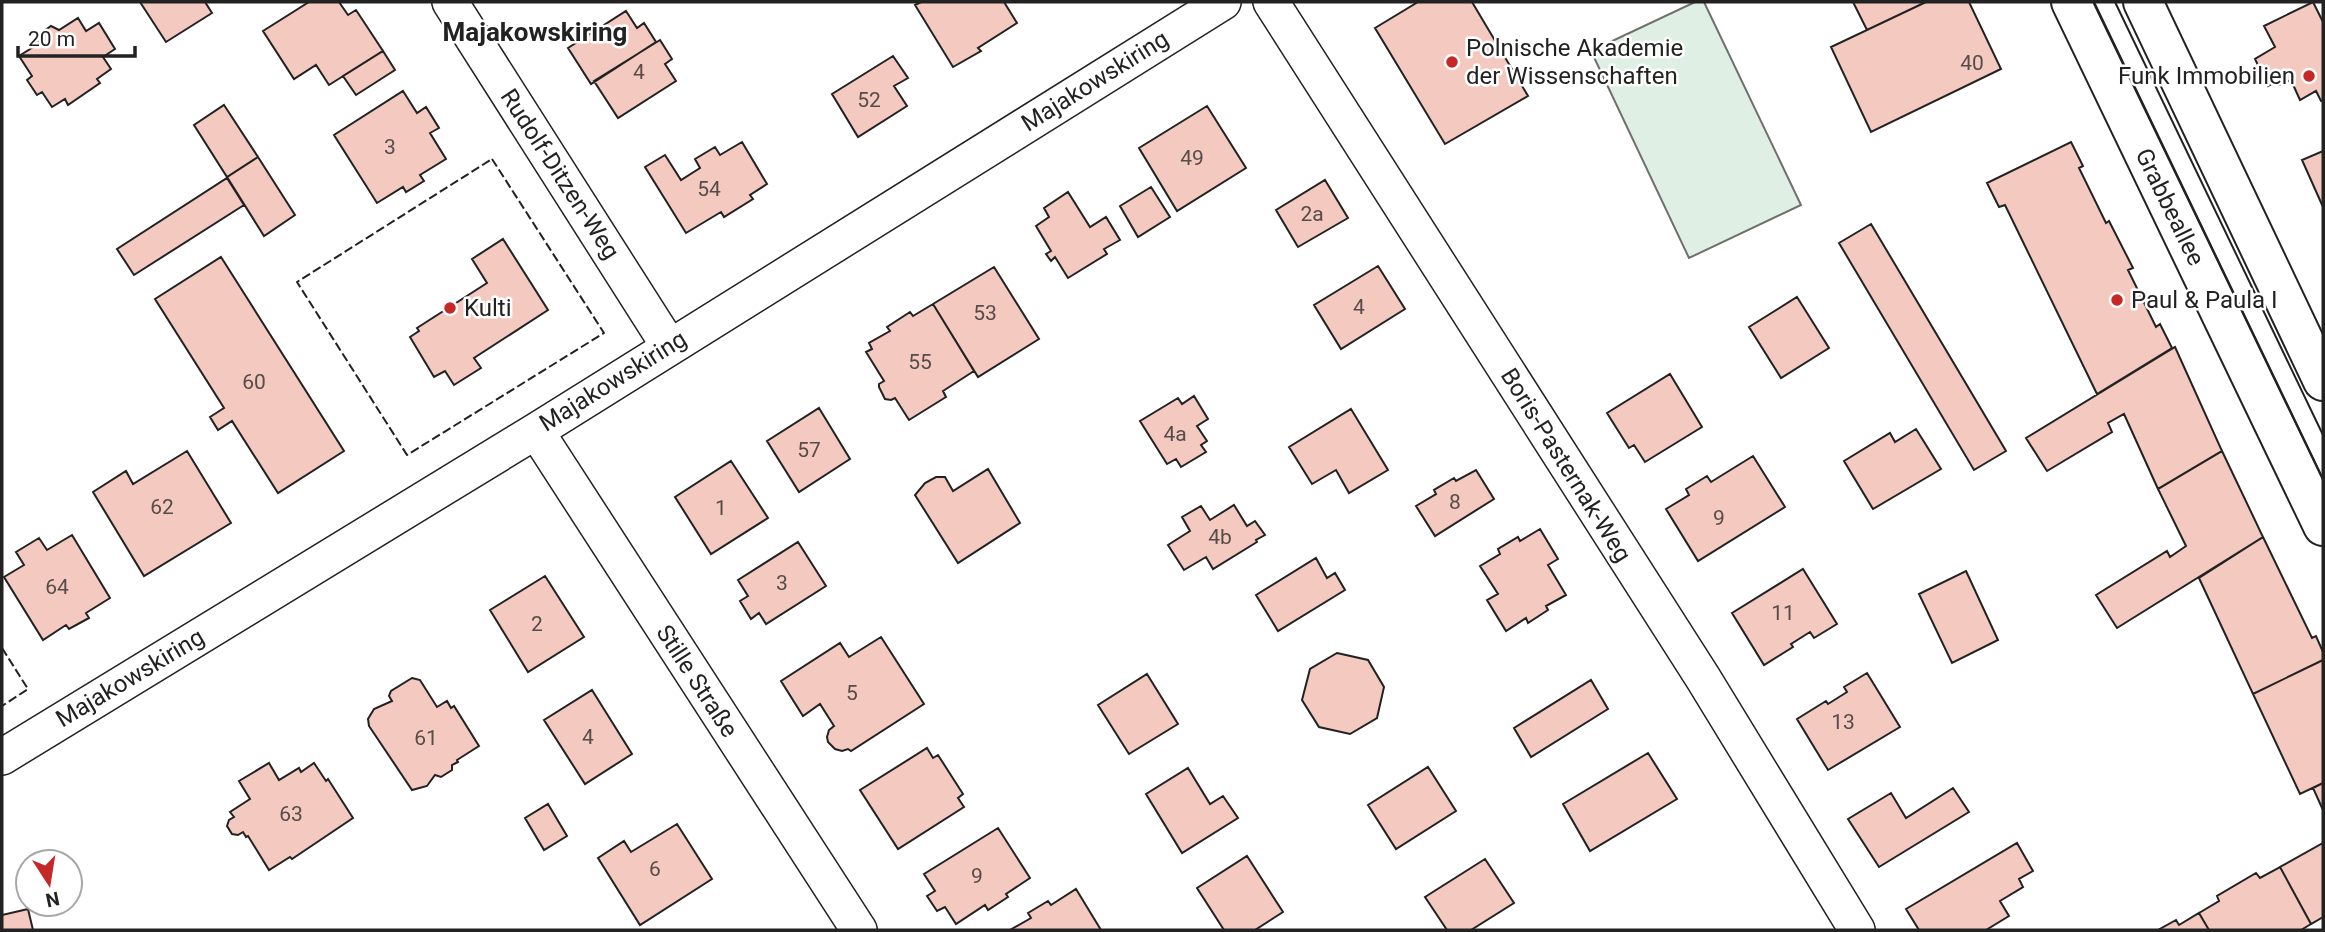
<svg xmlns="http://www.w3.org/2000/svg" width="2325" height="932" font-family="Roboto,sans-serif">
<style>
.green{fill:#e0efe3;stroke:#6f6f6f;stroke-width:2}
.building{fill:#f3c9c0;stroke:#222;stroke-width:2}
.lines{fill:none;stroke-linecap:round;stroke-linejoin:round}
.street-casing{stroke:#222;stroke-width:38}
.primary-casing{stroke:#222;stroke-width:42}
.street{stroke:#fff;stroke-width:35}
.primary{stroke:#fff;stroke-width:38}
.tram{stroke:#222;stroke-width:2}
.fence{stroke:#222;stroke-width:2;stroke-dasharray:9 3.5;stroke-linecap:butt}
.poi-dot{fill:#c62828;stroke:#fff;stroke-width:2.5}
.labels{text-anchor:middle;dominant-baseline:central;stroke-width:5;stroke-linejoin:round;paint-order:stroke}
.number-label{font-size:21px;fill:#564c4a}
.poi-label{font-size:24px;fill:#222;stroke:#fff;text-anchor:start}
.street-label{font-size:24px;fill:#222;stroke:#fff}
.neighbourhood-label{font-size:26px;font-weight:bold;fill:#222;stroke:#fff}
</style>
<rect width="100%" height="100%" fill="#fff"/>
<path class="green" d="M1695 2H1704L1801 205 1689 258 1591 51Z"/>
<path class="building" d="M140 2H205L212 13 166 42Z
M309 2H339L348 15 356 10 383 51 329 85 316 65 294 79 263 31Z
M921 2H1004L1017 23 978 48 981 51 953 67 915 5Z
M1418 2H1472L1528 96 1445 144 1375 28Z
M1853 2H1926L1867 30Z
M1926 2H1969L2001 69 1871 132 1831 47Z
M2313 2 2323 22V100L2321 101 2316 91 2300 100 2291 80 2279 85 2277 81 2268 86 2255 59 2275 47 2264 26Z
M626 11 637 28 644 23 656 42 591 84 568 48Z
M78 18 86 31 99 23 115 49 103 57 111 69 97 79 100 83 68 105 65 99 52 107 42 92 37 95 27 80 32 76 19 56 38 44 37 36 51 26 59 30Z
M660 40 672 59 665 64 676 81 618 118 594 81Z
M383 51 395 70 356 95 343 76Z
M893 56 908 78 894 86 907 106 858 137 832 94Z
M403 91 417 113 426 107 439 128 430 133 446 159 420 175 424 181 406 192 403 187 377 203 334 135Z
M224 105 258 157 227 177 194 125Z
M1207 106 1246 168 1177 211 1139 148Z
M742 142 767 184 750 195 753 199 724 217 721 212 686 233 645 167 665 155 681 180 700 168 695 159 715 147 720 155Z
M2071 142 2083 166 2079 168 2106 223 2109 221 2133 268 2128 270 2156 327 2160 324 2172 348 2097 394 2005 205 1999 207 1987 183Z
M2323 151V207L2302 160Z
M258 157 295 215 264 236 227 177Z
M227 178 244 205 134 275 117 249Z
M1325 180 1348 218 1298 247 1276 210Z
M1151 187 1170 217 1138 237 1120 206Z
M1068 192 1090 227 1106 217 1120 240 1104 249 1107 254 1068 278 1055 257 1051 261 1046 254 1051 251 1036 226 1049 217 1044 208Z
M1871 224 2006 451 1974 470 1839 243Z
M503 239 548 310 474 358 481 368 454 385 445 371 434 377 410 337 419 331 417 328 487 283 472 259Z
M221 257 344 451 278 493 232 421 218 430 210 417 224 408 155 299Z
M1378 266 1405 309 1341 349 1314 305Z
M994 267 1039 339 978 377 933 304Z
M1797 297 1829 348 1781 378 1749 327Z
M933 304 974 371 943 391 946 397 909 420 895 398 891 400 885 399 879 387V384L884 381 866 352 872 349 869 343 890 331 887 327 910 312 913 316Z
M2175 347 2222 451 2158 489 2124 414 2108 423 2112 432 2047 471 2026 438Z
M1670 374 1702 427 1645 462 1634 445 1629 448 1607 413Z
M1194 396 1208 419 1197 426 1207 441 1201 445 1206 452 1181 467 1176 459 1167 464 1140 421 1178 398 1182 404Z
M819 408 850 459 799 492 767 441Z
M1351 409 1388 470 1349 493 1336 470 1312 484 1289 447Z
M1916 429 1941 469 1873 509 1844 461 1890 433 1895 442Z
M187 451 231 523 144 576 93 492 126 471 133 484Z
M2222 451 2263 537 2117 628 2096 595 2167 551 2170 557 2186 546 2158 489Z
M1753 456 1785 507 1698 561 1666 509 1689 495 1686 489 1707 476 1711 482Z
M731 461 768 518 711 554 675 497Z
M988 469 1020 523 958 563 915 495 925 483 936 477H945L953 491Z
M1476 470 1494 499 1435 536 1416 506 1436 494 1434 490 1454 478 1456 481Z
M1234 505 1247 526 1255 521 1265 535 1256 540 1257 542 1213 569 1206 557 1184 570 1168 545 1190 531 1182 517 1201 506 1210 520Z
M1540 529 1558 559 1548 565 1566 595 1546 606 1548 610 1528 623 1526 618 1506 631 1487 600 1498 594 1480 566 1500 554 1498 549 1518 537 1520 541Z
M72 535 110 598 86 613 89 618 69 629 66 625 43 640 4 577 24 565 16 552 39 538 47 550Z
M2263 537 2312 638 2316 636 2323 652V660L2253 694 2199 578Z
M798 542 826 586 766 624 759 613 751 619 740 601 748 596 738 580Z
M1316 558 1327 578 1335 573 1345 590 1278 631 1256 595Z
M1803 569 1837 624 1814 638 1810 632 1791 644 1793 647 1764 665 1732 613Z
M1966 571 1998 640 1952 663 1919 594Z
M545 576 584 637 528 672 490 610Z
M881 637 924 704 851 751 848 749 842 751 835 749 828 742 827 737 829 730 834 726 820 704 803 716 781 681 840 643 849 657Z
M1337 653 1368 660 1384 687 1377 718 1350 734 1319 727 1302 700 1310 669Z
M2323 660V783L2300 794 2253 694Z
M1867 673 1900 727 1828 770 1797 719 1826 701 1828 704 1847 692 1844 687Z
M1147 674 1178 724 1129 754 1098 705Z
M412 678 420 680 437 707 447 701 451 708 454 706 479 746 457 760 458 762 452 765V770L441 777 435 775 427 786 412 790 369 726 368 719 374 709 392 701 389 696 391 691Z
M1591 680 1608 709 1531 757 1514 728Z
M592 690 632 754 585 784 544 720Z
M927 748 933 758 938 755 963 794 958 798 964 807 898 849 860 790Z
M1648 753 1677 799 1590 851 1563 804Z
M269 763 279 780 299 768 301 772 314 763 326 781 328 779 353 818 292 859 290 857 269 870 248 836 246 837 243 832 238 835 232 834 227 826 229 820 234 817 230 812 250 799 239 781Z
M1428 767 1456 811 1396 849 1368 805Z
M1188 768 1210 804 1223 796 1238 818 1182 853 1146 794Z
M2323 783V810L2313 788Z
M1953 788 1969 812 1879 867 1848 819 1891 793 1906 818Z
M548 804 567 836 544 850 525 818Z
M677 824 712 879 640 925 598 858 624 841 631 852Z
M998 828 1030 878 1006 894 1008 897 988 910 985 905 956 924 945 907 937 911 927 896 935 891 924 874Z
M2017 843 2033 871 2019 879 2023 887 2000 901 2009 916 1986 930H1919L1906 909Z
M2323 843V917L2311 924 2280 867Z
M1247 856 1283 912 1255 930H1224L1197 888Z
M1485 859 1514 903 1471 930H1447L1425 897Z
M2280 867 2311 924 2301 930H2209L2199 913 2219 901 2217 896 2256 873 2260 878Z
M1076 889 1101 930H1010L1031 918 1028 913 1048 901 1051 905Z
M28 909 33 930H2V915Z
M2199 913 2209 930H2158L2176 920 2179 925Z"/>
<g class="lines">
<g class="street-casing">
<path id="street" d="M450 2 669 346
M1271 2 1703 678 1857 930
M536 431 859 930
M2 757 536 431 1223 2"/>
</g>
<g class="primary-casing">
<path id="primary" d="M2071 2 2323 526
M2143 2 2323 381"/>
</g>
<use href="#street" class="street"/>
<use href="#primary" class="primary"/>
<path class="tram" d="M2094 2 2323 479
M2115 2 2323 435"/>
<path class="fence" d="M492 159 604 333 407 455 297 282Z
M2 648 28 689 2 706"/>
</g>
<g class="poi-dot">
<circle cx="1452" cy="62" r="7"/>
<circle cx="2309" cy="76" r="7"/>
<circle cx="2117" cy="300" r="7"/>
<circle cx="450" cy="308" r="7"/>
</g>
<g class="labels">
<g class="number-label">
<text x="1972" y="63">40</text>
<text x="639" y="72">4</text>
<text x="869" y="100">52</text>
<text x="390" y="147">3</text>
<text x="1192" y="158">49</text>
<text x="709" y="189">54</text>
<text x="1312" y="214">2a</text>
<text x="1359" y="307">4</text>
<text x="985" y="313">53</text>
<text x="920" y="362">55</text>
<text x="254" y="382">60</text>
<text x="1175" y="434">4a</text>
<text x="809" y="450">57</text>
<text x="1455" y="502">8</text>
<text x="162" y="507">62</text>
<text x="721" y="508">1</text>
<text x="1719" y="518">9</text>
<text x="1220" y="537">4b</text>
<text x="782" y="583">3</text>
<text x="57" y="587">64</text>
<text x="1783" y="613">11</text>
<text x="537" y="624">2</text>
<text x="852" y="693">5</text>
<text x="1843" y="722">13</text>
<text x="588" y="737">4</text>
<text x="426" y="738">61</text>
<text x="291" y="814">63</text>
<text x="655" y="869">6</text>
<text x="977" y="876">9</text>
</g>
<g class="poi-label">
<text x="1466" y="48">Polnische Akademie<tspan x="1466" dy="28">der Wissenschaften</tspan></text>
<text x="2295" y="76" text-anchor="end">Funk Immobilien</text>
<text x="2131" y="300">Paul &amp; Paula I</text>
<text x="464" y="308">Kulti</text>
</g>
<g class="street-label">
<text transform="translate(1095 81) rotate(-32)">Majakowskiring</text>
<text transform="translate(560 174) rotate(57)">Rudolf-Ditzen-Weg</text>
<text transform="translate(2170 207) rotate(64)">Grabbeallee</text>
<text transform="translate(613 381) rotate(-32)">Majakowskiring</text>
<text transform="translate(1566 465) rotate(58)">Boris-Pasternak-Weg</text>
<text transform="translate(130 678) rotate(-31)">Majakowskiring</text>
<text transform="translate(697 681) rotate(57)">Stille Straße</text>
</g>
<g class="neighbourhood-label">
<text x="535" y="32">Majakowskiring</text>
</g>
</g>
<rect width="2325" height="932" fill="none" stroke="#222222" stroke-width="7"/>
<g transform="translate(49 883) rotate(168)"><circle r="33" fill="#ffffff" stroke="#a7a7a7" stroke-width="2"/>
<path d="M0-5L12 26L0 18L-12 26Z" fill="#c62828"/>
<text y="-10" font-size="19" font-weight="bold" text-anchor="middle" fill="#222222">N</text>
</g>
<path d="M18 46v10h117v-10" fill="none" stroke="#222222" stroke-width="3.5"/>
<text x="28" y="46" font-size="21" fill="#222222" stroke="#ffffff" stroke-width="5" paint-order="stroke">20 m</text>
</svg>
